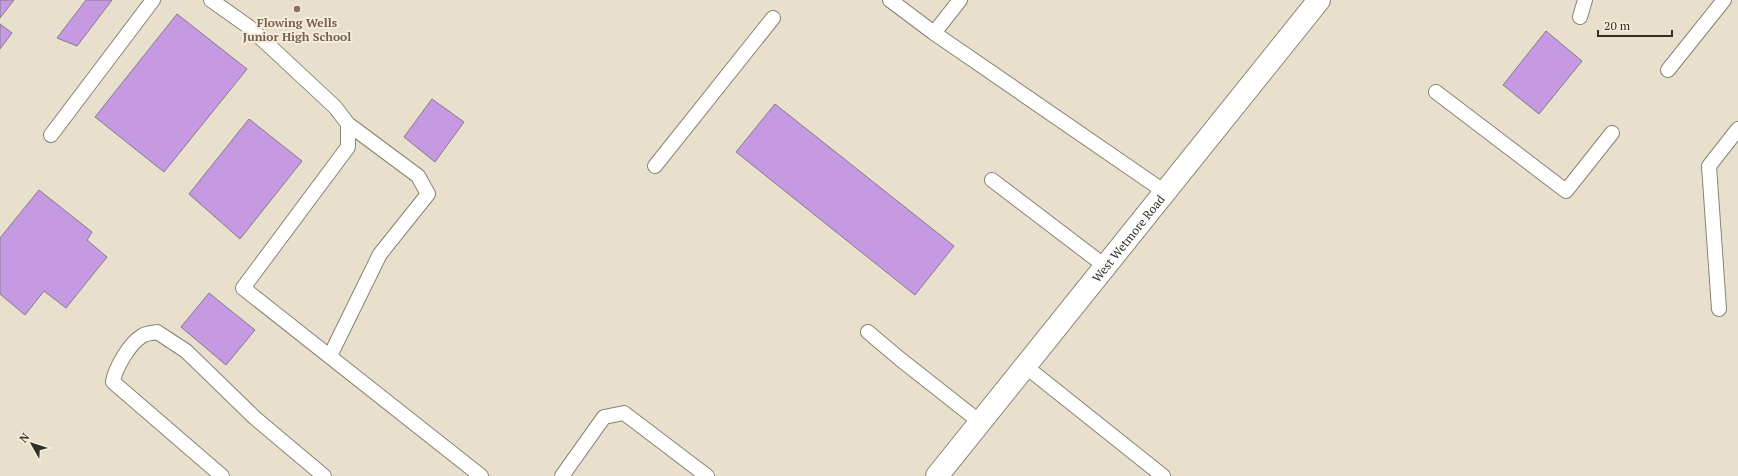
<svg xmlns="http://www.w3.org/2000/svg" width="1738" height="476" font-family="'PT Serif',serif">
<style>
.building{fill:#c69ae3;stroke:#847a8b}
.lines{fill:none;stroke-linecap:round;stroke-linejoin:round}
.lane-casing{stroke:#8a8371;stroke-width:16}
.secondary-casing{stroke:#8a8371;stroke-width:24}
.lane{stroke:#fff;stroke-width:14}
.secondary{stroke:#fff;stroke-width:22}
.education-dot{fill:#8d6e63;stroke:#f5edd9;stroke-width:1.5}
.labels{text-anchor:middle;dominant-baseline:central;stroke-width:4;stroke-linejoin:round;paint-order:stroke}
.education-label{font-size:12px;font-weight:bold;fill:#785e54;stroke:#f5edd9}
.street-label{font-size:12px;fill:#322f28;stroke:#f5edd9}
</style>
<rect width="100%" height="100%" fill="#e8e0cc"/>
<path class="building" d="M0 0H14L0 18Z
M86 0H112L77 46 57 38Z
M177 14 247 69 164 172 95 117Z
M0 24 12 33 0 49Z
M1546 31 1582 61 1539 114 1503 85Z
M432 99 464 122 435 162 404 137Z
M775 104 954 246 915 295 736 152Z
M249 119 302 161 240 239 189 194Z
M39 190 92 232 87 240 107 257 66 308 44 291 25 315 0 294V238Z
M209 293 255 330 226 365 181 327Z"/>
<g class="lines">
<g class="lane-casing">
<path id="lane" d="M211 0 249 27 335 107 348 124V147L243 288 481 476
M890 0 934 33 1165 192
M1580 17 1585 0
M934 33 960 0
M1668 70 1724 0
M1436 92 1566 191 1612 133
M51 135 153 0
M655 166 773 18
M992 180 1105 266
M1719 309 1709 166 1738 129
M868 332 900 359 980 422
M330 356 380 254 428 194 418 176 348 124
M1025 366 1163 476
M222 476 113 382C115 368 130 343 142 336 146 333 153 333 157 332L186 351 255 418 324 476
M562 476 604 417 624 413 707 476"/>
</g>
<g class="secondary-casing">
<g id="secondary">
<path id="s1" d="M937 476 1319 0"/>
</g>
</g>
<use href="#lane" class="lane"/>
<use href="#secondary" class="secondary"/>
</g>
<circle class="education-dot" cx="297" cy="9" r="4"/>
<g class="labels">
<g class="education-label">
<text x="297" y="22">Flowing Wells<tspan x="297" dy="14">Junior High School</tspan></text>
</g>
<g class="street-label">
<text stroke="none"><textPath href="#s1" startOffset="305">West Wetmore Road</textPath></text>
</g>
</g>
<g transform="translate(32 444) rotate(309)" stroke="#f5edd9" stroke-width="3" paint-order="stroke">
<path d="M0-3L7 15L0 10L-7 15Z" fill="#322f28"/>
<text y="-6" font-size="11" font-weight="bold" text-anchor="middle" fill="#322f28">N</text>
</g>
<path d="M1598 30v6h74v-6" fill="none" stroke="#322f28" stroke-width="2"/>
<text x="1604" y="30" font-size="12" fill="#322f28" stroke="#f5edd9" stroke-width="3" paint-order="stroke">20 m</text>
</svg>
